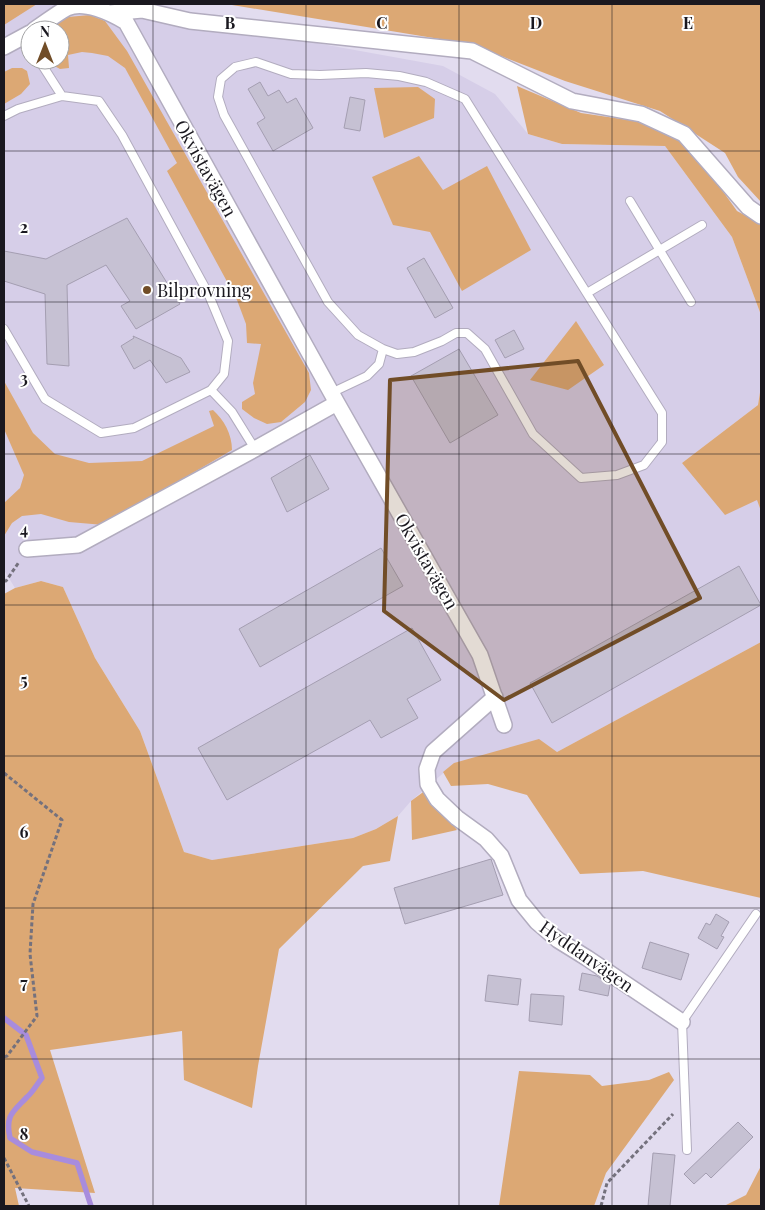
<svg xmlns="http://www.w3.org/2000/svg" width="765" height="1210" font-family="'Playfair Display',serif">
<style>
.built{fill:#d6cee8;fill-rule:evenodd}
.green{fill:#dca874}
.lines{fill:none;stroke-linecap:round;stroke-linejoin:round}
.stream{stroke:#a88cdd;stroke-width:5.5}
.building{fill:#c6c1d3;stroke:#a49eb1}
.service-casing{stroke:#b2acbf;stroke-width:10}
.minor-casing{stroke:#b2acbf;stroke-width:18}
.path{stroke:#74717d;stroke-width:3;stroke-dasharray:4 2.5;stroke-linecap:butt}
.service{stroke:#fff;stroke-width:8}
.minor{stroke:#fff;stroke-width:15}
.marked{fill:#714d27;fill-opacity:0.2;stroke:#714d27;stroke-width:4;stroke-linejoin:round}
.grid{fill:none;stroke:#1a181f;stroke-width:1;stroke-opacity:0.55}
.poi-dot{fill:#714d27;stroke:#fff;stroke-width:2}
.labels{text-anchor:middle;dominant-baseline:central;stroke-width:4;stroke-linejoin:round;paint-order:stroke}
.street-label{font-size:18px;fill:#1a181f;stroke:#fff}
.poi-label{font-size:18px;fill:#1a181f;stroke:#fff;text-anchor:start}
.grid-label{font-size:16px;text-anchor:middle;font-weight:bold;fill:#1a181f;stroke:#fff;stroke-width:4;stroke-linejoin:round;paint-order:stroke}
</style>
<rect width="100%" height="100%" fill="#e2dcef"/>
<path class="built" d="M4 4H128L177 23 245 30 443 66 495 94 528 134 562 144 665 146 732 237 761 315V386L758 405 682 463 758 500 761 511V642L557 752 455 763 411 801 398 816 376 829 353 838 212 860 184 852 140 731 95 658 63 587 41 581 15 588 4 570ZM30 30H60V60H30Z"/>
<path class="green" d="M6 4H37L4 25V5Z
M226 4H761V202L738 177 725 153 660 111 565 81 470 44Z
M90 15 105 21 127 51 309 373 311 390 305 402 281 422 267 424 254 418 242 409V402L255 394 253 383 261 344 247 343 246 324 237 300 167 171 177 163 125 68 108 56 92 53 82 52 68 55 69 68 60 69 49 63 48 60H60V30H48V29L68 17Z
M12 68H22L27 71 30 84 21 94 4 104V72Z
M517 86 581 113 642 122 675 134 697 155 737 211 761 224V315L732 237 665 146 562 144 528 134Z
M418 87 435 99 434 118 384 138 374 88Z
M419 156 443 190 487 166 531 250 462 291 430 232 393 225 372 177Z
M576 321 604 365 568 390 530 380Z
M4 381 33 433 55 454 89 463 142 461 214 426 209 411 213 410C224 420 232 434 232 450L104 525 69 522 41 514 22 516 12 523 4 536V503L20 488 24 475 4 429Z
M761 386V511L757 500 725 515 682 463 758 405Z
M41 581 63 587 95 658 140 731 184 852 212 860 353 838 376 829 398 816 390 861 363 866 279 949 258 1066 252 1108 184 1080 182 1031 50 1050 95 1193 15 1188 19 1206H4V594L15 588Z
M761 642V898L643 871 580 874 527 795 488 784 451 786 443 772 454 763 539 739 557 752Z
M426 790 457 830 412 840 411 801Z
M519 1071 590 1075 602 1086 649 1080 669 1072 674 1080 606 1173 594 1206H499Z
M761 1166V1206H724L746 1195Z"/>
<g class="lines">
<path class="stream" d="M4 1018 26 1035 42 1078C37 1084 33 1092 27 1097 13 1112 5 1115 10 1138L32 1152 77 1163 91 1206"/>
</g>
<path class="building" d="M260 82 268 96 279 90 287 103 296 98 313 128 273 151 257 123 265 118 248 89Z
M350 97 365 100 360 131 344 128Z
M127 218 180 304 136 329 121 306 130 301 106 265 67 285 69 366 47 364 45 294 4 281V251L46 259Z
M424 258 453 308 435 318 407 268Z
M514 330 524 349 505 358 495 340Z
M133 336 181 358 190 372 166 383 150 360 134 369 121 346 134 338Z
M459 349 498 415 450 443 411 376Z
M310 455 329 489 287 512 271 478Z
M381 548 403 586 260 667 239 629Z
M739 566 761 605 552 723 530 683Z
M412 628 441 680 407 699 418 718 381 738 370 720 227 800 198 748Z
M491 859 503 895 405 924 394 888Z
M716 914 729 922 721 936 724 937 717 949 698 938 706 923 710 925Z
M650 942 689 954 681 980 642 968Z
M582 973 597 976 610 985 608 996 579 990Z
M488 975 521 979 518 1005 485 1001Z
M531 994 564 996 562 1025 529 1021Z
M738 1122 753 1137 711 1178 706 1173 694 1184 684 1174Z
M653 1153 675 1155 670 1206H648Z"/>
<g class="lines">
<g class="service-casing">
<path id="service" d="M24 37 30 47
M256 62 291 74 320 75 366 73 399 76 426 82 465 99 662 413V442L644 465 617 475 581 478 533 434 485 349 467 333H456L442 341 414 352 397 354 383 349 358 335 328 302 224 115 218 97 221 79 235 67Z
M4 116 18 109 62 96
M630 201 691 302
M587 293 702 225
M4 329 45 399 101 433 134 428 211 390 224 374 228 341 208 293 122 135 99 101 62 96 39 60
M211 390 232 412 255 449
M331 393 367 376 379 364 383 349
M687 1150 682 1022 756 914"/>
</g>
<g class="minor-casing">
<path id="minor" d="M110 13 142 10 190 21 472 51 572 101 641 114 684 134 748 207 761 216
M34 30C45 23 56 14 67 8 84 0 111 13 126 22L337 403 480 655 504 725
M4 47 30 33
M27 549 78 545 255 449 337 403
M495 697 433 752 427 769 428 784 437 799 457 818 486 839 501 856 519 900 537 922 558 940 587 958 682 1022"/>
</g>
<path class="path" d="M4 581H6L19 562
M4 773 62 820 33 904 30 954 37 1016 7 1056 4 1057
M4 1158 29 1206
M601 1206 607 1183 673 1114"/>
<use href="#service" class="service"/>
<use href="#minor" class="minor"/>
</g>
<path class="marked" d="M578 361 700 598 504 700 384 611 390 380Z"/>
<path class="grid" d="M153 4V1206M306 4V1206M459 4V1206M612 4V1206M4 151H761M4 302H761M4 454H761M4 605H761M4 756H761M4 908H761M4 1059H761"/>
<circle class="poi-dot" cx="147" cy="290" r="5"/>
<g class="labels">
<g class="street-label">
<text transform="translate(206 168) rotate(61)">Okvistavägen</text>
<text transform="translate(427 561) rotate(60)">Okvistavägen</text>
<text transform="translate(587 956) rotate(35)">Hyddanvägen</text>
</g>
<g class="poi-label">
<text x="157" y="290">Bilprovning</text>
</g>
</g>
<g class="grid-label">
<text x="230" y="29">B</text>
<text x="382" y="29">C</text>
<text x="536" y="29">D</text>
<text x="688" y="29">E</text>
<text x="24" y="233">2</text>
<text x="24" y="384">3</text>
<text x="24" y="535">4</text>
<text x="24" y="686">5</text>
<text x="24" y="838">6</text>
<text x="24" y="989">7</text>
<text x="24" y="1140">8</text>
</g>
<rect width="765" height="1210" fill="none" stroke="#1a181f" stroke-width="10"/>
<g transform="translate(45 45)"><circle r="24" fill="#ffffff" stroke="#a3a3a5"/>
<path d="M0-4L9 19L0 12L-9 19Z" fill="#714d27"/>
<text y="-8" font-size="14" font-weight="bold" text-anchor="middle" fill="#1a181f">N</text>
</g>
</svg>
